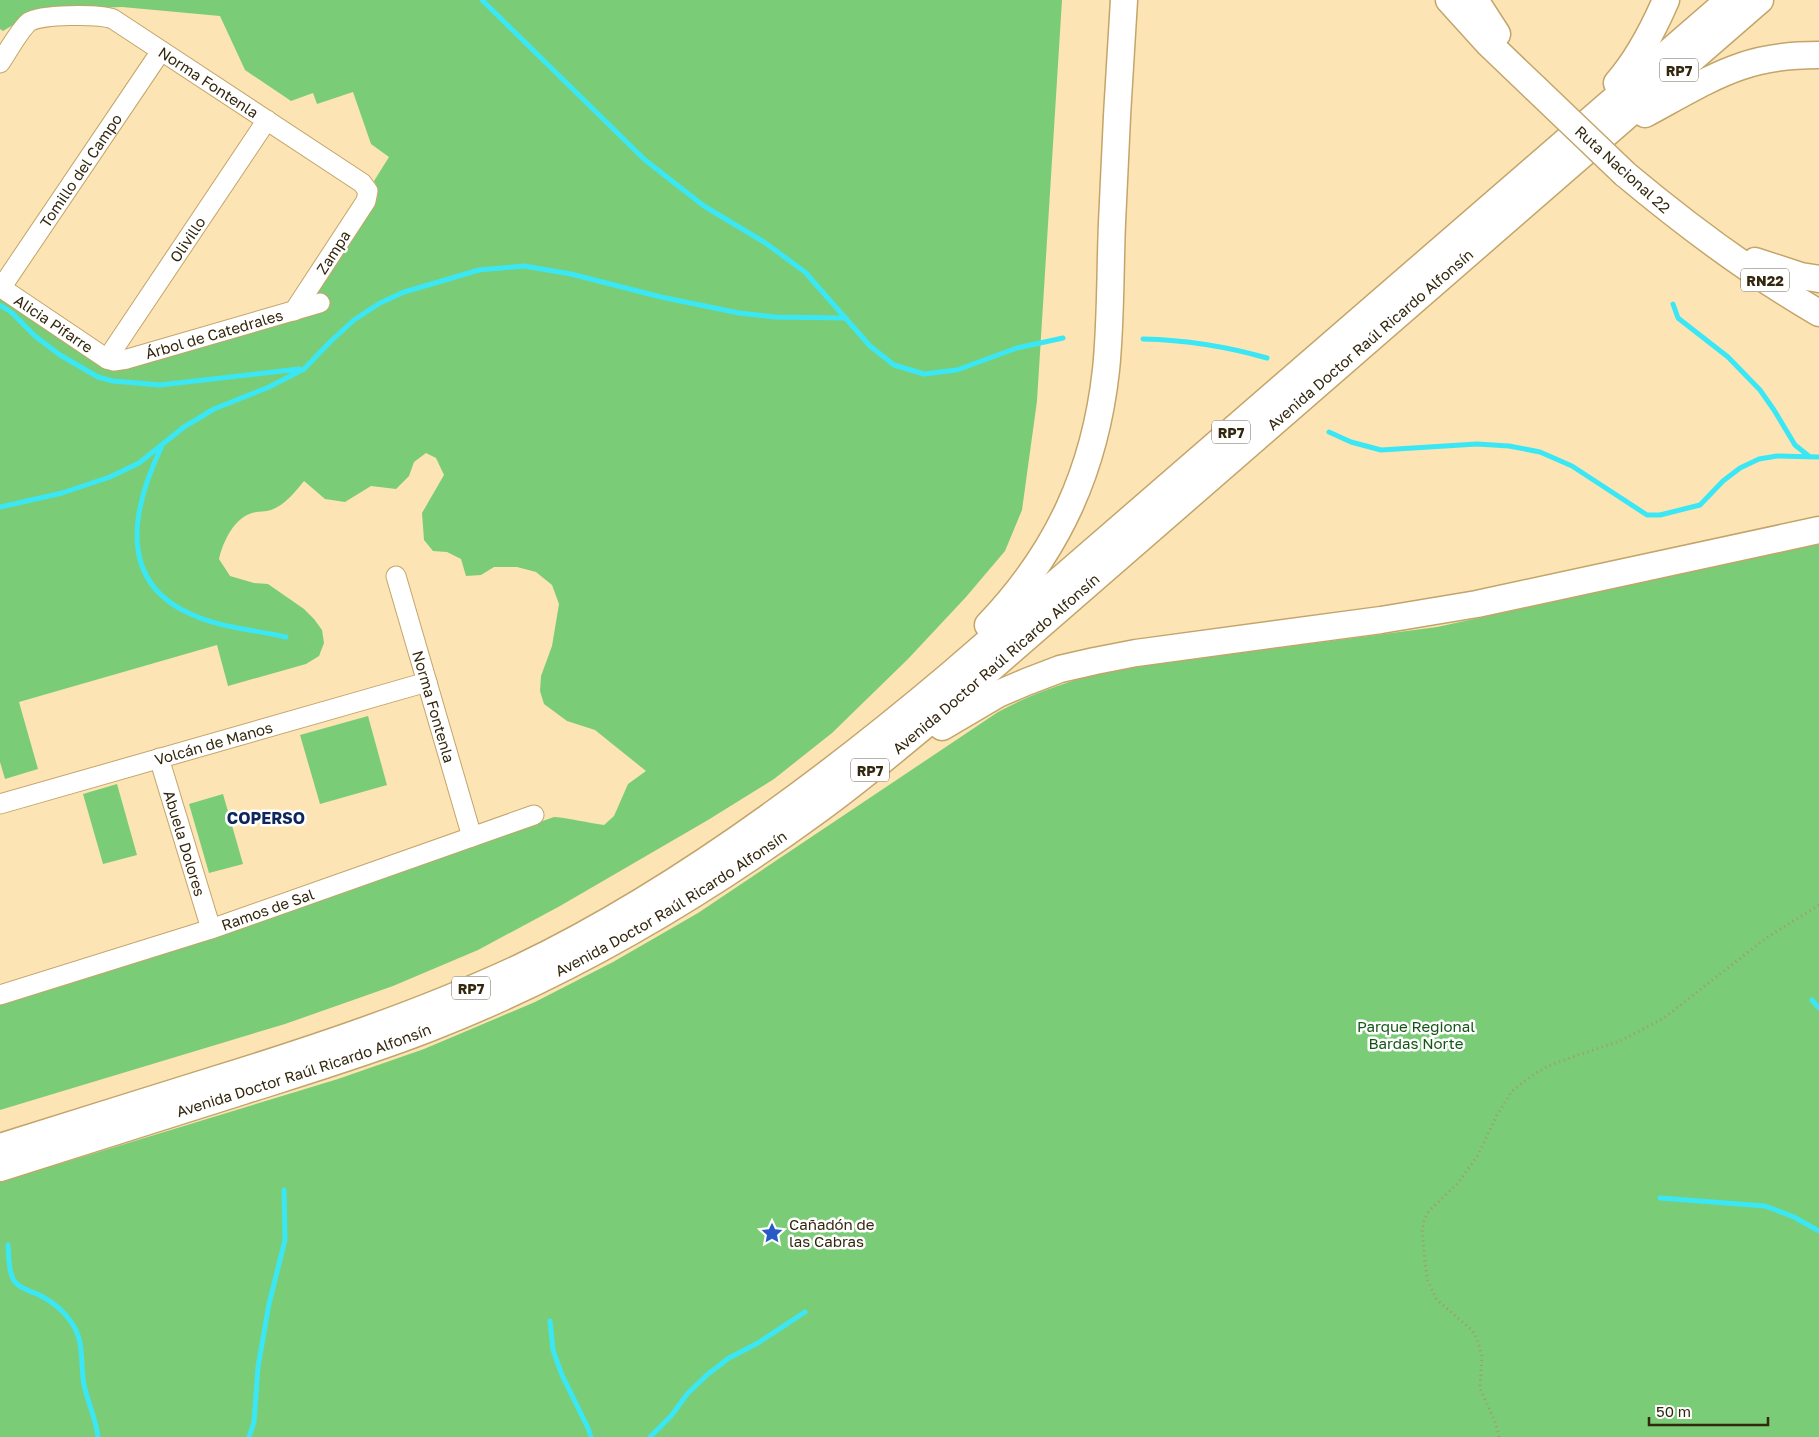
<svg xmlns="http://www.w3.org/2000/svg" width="1819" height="1437" font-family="'Golos Text',sans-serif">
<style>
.green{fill:#7acd76}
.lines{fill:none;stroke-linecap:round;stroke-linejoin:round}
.stream{stroke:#3be7f4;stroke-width:5}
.minor-casing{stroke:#c3a56a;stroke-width:21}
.highway-casing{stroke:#c3a56a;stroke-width:29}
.path{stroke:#a8946e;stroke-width:3;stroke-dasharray:1 4;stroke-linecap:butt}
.minor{stroke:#fff;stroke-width:19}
.highway{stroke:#fff;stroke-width:26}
.highway-bridge-casing{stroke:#c3a56a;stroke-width:29;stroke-linecap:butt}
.highway-bridge{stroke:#fff;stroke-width:26}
.labels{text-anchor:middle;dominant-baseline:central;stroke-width:5;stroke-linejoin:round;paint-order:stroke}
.shield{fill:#fff;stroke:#706856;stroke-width:1}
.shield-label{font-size:14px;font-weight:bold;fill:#33270e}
.street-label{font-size:15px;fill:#33270e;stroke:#fff}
.park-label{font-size:15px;fill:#125613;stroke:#fff}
.poi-label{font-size:15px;fill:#33270e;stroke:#fff;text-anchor:start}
.neighbourhood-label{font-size:16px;font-weight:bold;fill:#0e265b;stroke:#fff}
</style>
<rect width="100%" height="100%" fill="#fde4b4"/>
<path class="green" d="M0 0H1062L1037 401 1022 510 1005 551 966 597 908 659 832 733 774 779 708 820 560 906 478 950 393 986 285 1024 0 1110V1004L213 937 554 817C571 818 587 823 604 825L614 816 628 784 646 771 595 730 567 721 544 704 540 691 541 676 552 646 559 604 552 585 536 572 517 567H494L481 575 466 576 461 559 447 552 433 551 424 540 422 513 444 475 436 458 426 453 414 462 409 476 396 489 371 486 345 502 325 499 304 481C295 492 285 505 271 510 265 512 258 511 252 513 234 518 223 542 219 559L230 576 254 583 268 584 304 609 314 619 322 630 324 643 319 656 306 664 228 686 217 645 19 702 38 769 5 779 0 762V298L106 369 115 371 324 311 320 294 314 296 377 200 378 188 374 181 389 157 371 144 353 92 317 104 313 93 291 101 245 70 220 16 122 7 38 10 3 31 0 29Z
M1819 544V1437H0V1182L338 1079 424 1049 535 1002 613 962 698 913 998 712C1041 689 1077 678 1126 668L1437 627Z
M368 716 387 785 320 804 300 735Z
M117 784 137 855 103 864 83 794Z
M223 794 243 864 209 873 189 804Z"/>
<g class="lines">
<path class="stream" d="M482 0 645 160 704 206 764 242 805 272 870 346 894 365 924 374 957 370 1017 348 1063 338
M1673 304 1678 318 1728 357 1760 390 1774 410 1795 445 1810 457
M0 305 11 312 35 336 60 355 98 377 113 381 160 385 299 369
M1143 339C1186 340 1225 346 1267 358
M1329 432 1351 442 1381 450 1477 444 1509 446 1540 452 1572 466 1647 515H1660L1700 505 1723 481 1740 468 1759 459 1777 456 1819 457
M161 448C132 509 116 583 193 615 222 628 255 630 286 637
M0 507 62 493 110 477 139 463 184 427 214 409 269 387 304 369 331 341 354 320 380 303 404 292 479 270 524 266 571 274 661 297 739 313 775 317 846 318
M1812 1000 1819 1008
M1660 1198 1765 1206 1794 1217 1819 1231
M8 1245C9 1256 8 1269 13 1279 19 1290 33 1291 43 1297 54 1303 64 1311 71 1322 85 1340 80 1364 84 1385 88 1403 96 1419 98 1437
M550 1321 553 1350 562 1375 588 1428 591 1437
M249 1437 254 1422 258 1367 269 1304 285 1240 284 1190
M650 1437 671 1416 688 1393 708 1374 729 1358 758 1343 805 1312"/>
<g class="minor-casing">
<g id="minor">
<path id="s1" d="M0 63C7 53 20 29 29 22 41 14 99 14 113 19L362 183 368 191 366 201 294 311"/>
<path id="s2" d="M0 287 107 359 114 361 127 359 320 303"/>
<path id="s3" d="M1 288 161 51"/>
<path id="s4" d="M107 359 267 120"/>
<path id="s5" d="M396 576 472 837"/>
<path id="s6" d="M159 758 211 929"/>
<path id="s7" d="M0 804 427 682"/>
<path id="s8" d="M0 995 211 929 534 815"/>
</g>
</g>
<g class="highway-casing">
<g id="highway">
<path d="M1449 0 1488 43 1535 88"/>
<path d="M1475 0 1497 34"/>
<path d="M1617 83C1638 59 1653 30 1666 0"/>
<path d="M1645 114C1677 97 1709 77 1742 66 1767 57 1794 55 1819 55"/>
<path d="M1625 174C1686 225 1750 273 1819 313"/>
<path d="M1755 261 1801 276 1819 279"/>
<path d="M988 625C1058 552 1095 470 1106 370 1111 322 1110 270 1112 223 1115 148 1119 74 1124 0"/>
<path d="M942 727 998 694 1026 682 1060 669 1095 661 1136 653 1381 620 1477 604 1819 530"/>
<path d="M0 1147C70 1125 141 1103 211 1081 315 1049 420 1014 519 968 672 895 821 784 950 675L1729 0"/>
<path id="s9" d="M0 1168C81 1142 162 1116 243 1091 306 1071 369 1052 430 1028 568 974 699 897 818 810 861 779 902 744 943 710L1760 0"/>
</g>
</g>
<path class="path" d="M1499 1437 1496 1424 1480 1388 1482 1356 1477 1339 1472 1330 1437 1300 1427 1279 1422 1232 1424 1220 1429 1211 1458 1183 1478 1155 1497 1115 1512 1091 1530 1077 1548 1066 1567 1059 1620 1041 1664 1018 1766 938 1819 905"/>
<use href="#minor" class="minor"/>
<use href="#highway" class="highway"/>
<g class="highway-bridge-casing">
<path id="highway-bridge" d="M1535 88 1625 174"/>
</g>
<use href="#highway-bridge" class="highway-bridge"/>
</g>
<defs>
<g id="sight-bare" transform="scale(1.725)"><path d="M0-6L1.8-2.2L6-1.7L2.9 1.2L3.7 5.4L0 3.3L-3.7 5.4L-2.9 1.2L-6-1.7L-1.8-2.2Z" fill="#2759c7" stroke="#fff" stroke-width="2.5" paint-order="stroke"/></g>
</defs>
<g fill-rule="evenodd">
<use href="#sight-bare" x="772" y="1233"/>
</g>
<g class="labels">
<g class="shield">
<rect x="1660" y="58.5" width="38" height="23" rx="4"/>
<rect x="1741" y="268.5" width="48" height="23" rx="4"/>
<rect x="1212" y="420.5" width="38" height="23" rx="4"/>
<rect x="851" y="758.5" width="38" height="23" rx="4"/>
<rect x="452" y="976.5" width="38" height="23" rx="4"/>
</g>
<g class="shield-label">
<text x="1679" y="70">RP7</text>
<text x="1765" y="280">RN22</text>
<text x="1231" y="432">RP7</text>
<text x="870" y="770">RP7</text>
<text x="471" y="988">RP7</text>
</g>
<g class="street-label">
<text stroke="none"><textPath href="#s1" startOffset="250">Norma Fontenla</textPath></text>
<text stroke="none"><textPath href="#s3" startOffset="142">Tomillo del Campo</textPath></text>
<text transform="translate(1623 169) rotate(42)">Ruta Nacional 22</text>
<text stroke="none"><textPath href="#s4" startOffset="144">Olivillo</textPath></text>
<text transform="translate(333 252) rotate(-57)">Zampa</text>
<text stroke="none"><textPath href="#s2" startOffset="65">Alicia Pifarre</textPath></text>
<text stroke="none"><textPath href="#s2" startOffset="240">Árbol de Catedrales</textPath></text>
<text stroke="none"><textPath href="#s9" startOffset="1624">Avenida Doctor Raúl Ricardo Alfonsín</textPath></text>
<text stroke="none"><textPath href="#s9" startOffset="1129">Avenida Doctor Raúl Ricardo Alfonsín</textPath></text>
<text stroke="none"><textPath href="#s5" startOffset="136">Norma Fontenla</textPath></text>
<text stroke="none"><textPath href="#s7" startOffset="222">Volcán de Manos</textPath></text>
<text stroke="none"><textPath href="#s6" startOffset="89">Abuela Dolores</textPath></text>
<text stroke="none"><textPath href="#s9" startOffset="724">Avenida Doctor Raúl Ricardo Alfonsín</textPath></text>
<text stroke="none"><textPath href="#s8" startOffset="281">Ramos de Sal</textPath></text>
<text stroke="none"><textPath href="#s9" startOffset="319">Avenida Doctor Raúl Ricardo Alfonsín</textPath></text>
</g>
<g class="park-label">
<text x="1416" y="1026">Parque Regional<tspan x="1416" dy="17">Bardas Norte</tspan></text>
</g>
<g class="poi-label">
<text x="789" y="1224">Cañadón de<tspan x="789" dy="17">las Cabras</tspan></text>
</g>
<g class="neighbourhood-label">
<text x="266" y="818">COPERSO</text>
</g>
</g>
<path d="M1649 1417v8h119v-8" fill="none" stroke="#33270e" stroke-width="2.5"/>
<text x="1656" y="1417" font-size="15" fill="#33270e" stroke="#ffffff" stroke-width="4" paint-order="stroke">50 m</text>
</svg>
